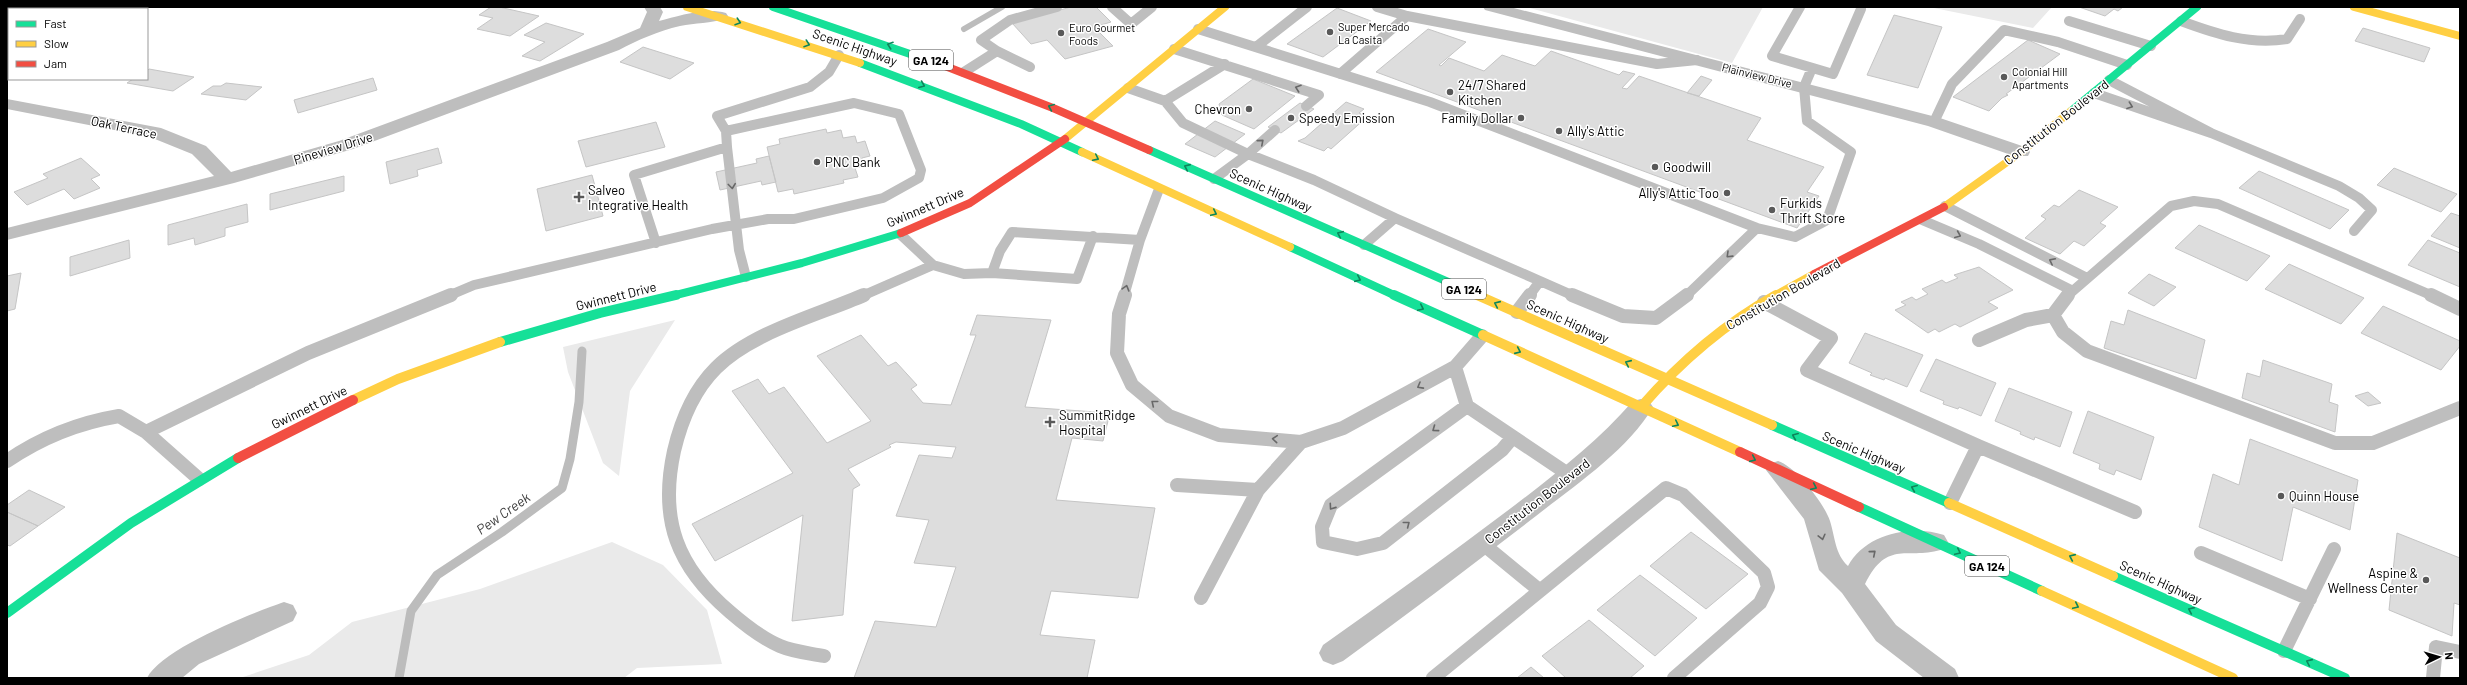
<svg xmlns="http://www.w3.org/2000/svg" width="2467" height="685" font-family="Barlow,sans-serif">
<style>
.green{fill:#eaeaea}
.lines{fill:none;stroke-linecap:round;stroke-linejoin:round}
.stream-far1{stroke:#bcbcbc;stroke-width:6}
.stream{stroke:#bcbcbc;stroke-width:9}
.building{fill:#ddd;stroke:#c5c5c5}
.lane-far1{stroke:#bebebe;stroke-width:10}
.lane{stroke:#bebebe;stroke-width:14}
.street{fill:#bebebe;fill-rule:evenodd}
.fast-far1{stroke:#16e098;stroke-width:8}
.fast{stroke:#16e098;stroke-width:10}
.slow-far1{stroke:#ffcf43;stroke-width:8}
.slow{stroke:#ffcf43;stroke-width:10}
.jam-far1{stroke:#f24e42;stroke-width:8}
.jam{stroke:#f24e42;stroke-width:10}
.oneway{stroke:#0d865b}
.oneway2{stroke:#686868}
.poi-dot{fill:#595959;stroke:#fff;stroke-width:1.5}
.labels{text-anchor:middle;dominant-baseline:central;stroke-width:3;stroke-linejoin:round;paint-order:stroke}
.far-poi-label{font-size:11px;fill:#000;stroke:#fff;text-anchor:start}
.far-street-label{font-size:11px;fill:#000;stroke:#fff}
.shield{fill:#fff;stroke:#4c4c4c;stroke-width:1}
.shield-label{font-size:12px;font-weight:bold;fill:#000}
.street-label{font-size:13px;fill:#000;stroke:#fff}
.poi-label{font-size:13px;fill:#000;stroke:#fff;text-anchor:start}
.water-label{font-size:14px;font-style:italic;fill:#414141;stroke:#fff}
</style>
<rect width="100%" height="100%" fill="#fff"/>
<path class="green" d="M1526 7H1763L1732 63Z
M1929 7H2052L2033 28Z
M675 320 630 391 619 476 603 463 568 372 563 347Z
M612 542 663 565 707 610 722 664 637 668 624 678H240L309 655 352 622 480 589Z"/>
<g class="lines">
<path class="stream-far1" d="M964 29 1002 7"/>
<path class="stream" d="M399 678 411 611 437 575 502 532 562 488 570 459 579 402 582 351"/>
</g>
<path class="building" d="M491 7H499L539 16 510 36 477 29 493 18 479 15Z
M1071 7H1096L1111 22 1094 27 1113 46 1065 59 1047 40 1031 44 1012 23Z
M2079 7H2123L2118 11 2114 9 2105 16Z
M1337 8 1371 21 1323 57 1287 44Z
M1894 15 1942 27 1918 88 1867 75Z
M546 23 584 34 540 61 522 56 545 42 524 35Z
M2363 28 2430 48 2424 62 2355 41Z
M1428 29 1466 42 1439 65 1441 66 1449 58 1484 71 1502 55 1535 66 1551 51 1619 75 1623 71 1635 74 1622 88 1627 89 1639 76 1761 118 1747 140 1824 167 1807 192 1819 196 1797 228 1376 72Z
M2028 40 2060 54 2006 94 2008 95 2002 98 1989 111 1953 97Z
M643 47 694 63 670 79 620 62Z
M149 69 194 77 173 91 127 83 133 79H147V71Z
M1701 76 1712 80 1699 96 1687 93Z
M373 78 377 90 298 113 294 100Z
M1253 79 1295 96 1254 129 1222 115 1219 104Z
M226 83 262 87 246 100 201 94 213 86H221Z
M1346 102 1364 109 1359 113 1367 117 1331 149 1328 147 1324 151 1298 141 1305 138Z
M1300 103 1314 109 1281 133 1268 127Z
M1215 121 1245 134 1215 157 1185 144Z
M656 122 665 147 586 167 578 141Z
M826 129 827 133 841 130 843 138 855 136 857 143 865 141 870 156 862 158 865 166 855 168 858 177 843 180 844 183 794 194 793 189 778 192 767 147 780 144 779 139Z
M438 148 442 163 417 170 418 176 390 184 386 162Z
M769 156 776 182 762 185 761 181 720 190 716 172 757 163 756 159Z
M81 158 100 175 91 179 100 188 74 199 64 189 27 205 14 192 48 178 43 174Z
M2394 168 2457 194 2441 212 2377 185Z
M2259 171 2349 210 2330 229 2239 188Z
M592 175 603 216 546 231 537 189Z
M344 176V191L270 210V194Z
M2079 190 2118 207 2100 223 2106 226 2084 246 2074 241 2060 254 2025 238 2046 219 2041 216 2054 205 2059 207Z
M247 204 248 222 225 228V236L195 245 194 238 168 245V225Z
M2451 213 2460 216V248L2431 236Z
M2199 225 2270 256 2247 281 2175 248Z
M129 240 130 258 70 276V257Z
M2428 240 2460 253V287L2408 265Z
M2289 264 2364 298 2341 324 2265 289Z
M1979 267 2013 290 1988 302 1998 308 1960 327 1955 324 1939 332 1935 329 1928 333 1895 310 1906 305 1901 302 1912 297 1916 300 1928 294 1922 289 1942 280 1946 283 1958 278 1954 275Z
M21 273 15 309 7 311V276Z
M2149 274 2176 287 2154 306 2128 293Z
M2383 306 2460 341V346L2441 370 2361 333Z
M2128 310 2205 340 2196 379 2104 348 2111 321 2124 325Z
M977 315 1051 320 1025 407 1110 413 1103 441 1072 438 1056 500 1155 508 1138 598 1051 591 1040 635 1095 640 1087 678H854L875 621 936 627 956 567 914 563 929 520 896 516 919 455 952 458 956 447 896 442 889 445 891 447 848 469 860 485 853 489 843 615 792 621 803 515 715 561 692 524 793 473 732 391 758 379 769 394 784 387 827 443 871 421 817 356 861 335 888 366 896 362 917 385 911 389 923 403 951 405 976 335H970Z
M1865 333 1923 355 1907 387 1885 378 1884 380 1870 375 1872 373 1849 363Z
M1936 359 1996 383 1981 416 1959 407 1958 409 1943 404 1944 401 1920 391Z
M2263 360 2332 384 2329 402 2338 405 2335 432 2242 398 2247 373 2260 377Z
M2009 388 2072 412 2060 447 2035 437 2034 440 2020 434 2021 432 1995 421Z
M2368 392 2381 403 2368 406 2355 396Z
M2088 411 2154 437 2141 480 2116 470 2114 475 2099 469 2100 464 2073 453Z
M2250 439 2358 480 2350 530 2293 507 2282 561 2199 527 2213 474 2239 485Z
M29 490 65 507 38 526 7 512V505Z
M7 512 38 526 10 546 7 545Z
M1691 532 1748 574 1706 609 1650 566Z
M2397 533 2460 558V605L2454 603 2452 636 2389 610Z
M1640 575 1697 618 1655 656 1597 610Z
M1589 620 1644 666 1630 678H1566L1542 656Z
M1531 667 1544 678H1517Z"/>
<g class="lines">
<path class="lane-far1" d="M1112 7 1131 24 1152 7
M1800 7 1772 56 1833 74 1861 9
M1407 16 1657 64 1697 60
M2069 21 2151 46
M2181 21C2216 34 2249 45 2287 39L2300 19
M1198 29 1430 102 1757 228 1795 237 1827 220 1851 152 1807 121 1804 87 1812 68
M1256 47 1307 7
M1174 49 1319 95 1306 106
M997 51 1030 67
M964 72 997 51 981 40 1010 20 1057 7
M1340 74 1407 16 1377 7
M1128 88 1165 101 1183 123 1248 154 1275 130
M2094 93 2211 133 2109 80
M1165 101 1225 64
M1934 122 1952 84 2004 30 2058 42 2127 65
M2211 133 2339 186 2359 198 2372 210 2354 231
M727 147 739 250 746 277
M1214 179 1248 154 1314 180 1395 218
M1945 206 2087 278
M1922 220 1979 244 2071 290
M900 234 933 265 964 274 992 273 1000 251 1012 232 1140 240
M656 243 634 175 727 147 726 131
M1364 245 1395 218 1540 281
M992 273 1077 279 1093 236
M448 296 474 285 712 229 768 219H794L883 198 919 178 921 170 899 114 854 103 726 131 717 116 810 87 829 72 839 55
M862 296 933 265
M1124 296 1140 240 1159 189
M1529 296 1540 281 1574 296
M1686 296 1757 228
M2067 296 2171 206 2194 201 2218 204 2433 296"/>
<path class="lane" d="M1125 295 1119 314 1117 353 1132 385 1169 416 1219 435 1301 442 1343 428 1455 367
M1572 295 1623 316 1656 318 1687 295
M2068 295 2053 315 2063 332 2087 351 2335 443H2373L2460 408
M2431 295 2460 309
M1764 302 1831 338 1807 370 1978 446 1950 503
M1517 312 1530 295
M1482 336 1455 367 1467 406 1571 476
M1979 340 2026 320 2053 315
M1467 406 1331 505 1322 527 1323 542 1357 549 1383 543 1502 450 1512 438
M146 432 308 353 451 295
M1978 446 2135 512
M7 461C42 437 77 423 119 416L146 432 199 479
M1177 485 1258 490 1301 442
M1483 544 1539 590
M2201 553 2310 599
M1201 598 1258 490
M2284 651 2334 549
M824 656C809 653 794 652 780 646 761 638 745 625 730 612 677 567 659 520 674 451 681 421 694 390 716 368 752 332 818 315 864 295
M1433 678 1666 488 1683 495 1764 573 1768 587 1760 603 1674 678
M2433 678 2436 647 2460 652"/>
<path class="street" d="M644 7H660L663 12 659 21C679 16 705 7 726 13L728 16 726 19C711 23 695 23 680 26 658 31 638 40 619 50L353 149 234 183 7 240V228L214 176 192 154 150 137 7 109V99L161 128 206 146 231 172 339 141 607 42 640 28 647 12Z
M1483 7H1510L1940 118 2028 148 2030 152 2028 156H2014L1928 126 1485 10Z
M1641 399 1649 401 1653 407C1628 450 1574 486 1536 516 1472 565 1408 614 1343 661L1333 665 1323 661 1319 653 1323 645C1388 599 1452 553 1515 505 1557 473 1598 441 1633 401Z
M1778 461C1795 466 1824 503 1830 521 1835 537 1835 554 1848 566 1865 534 1911 524 1944 535L1948 542 1944 549C1907 561 1888 538 1865 584L1896 625 1955 669 1959 678H1924L1876 641 1842 593 1819 570 1804 519 1766 470 1769 464Z
M284 602 293 605 297 613 293 621 199 664 182 678H147C161 649 252 613 284 602Z"/>
<path class="fast-far1" d="M773 7 945 66
M860 63 1021 124 1082 152
M2071 111 2197 7
M1149 150 1455 285
M1290 247 1396 296
M672 296 802 263 901 233"/>
<path class="fast" d="M1394 295 1483 335
M500 342 600 313 676 295
M1772 425 1949 503
M1859 507 2042 591
M2113 576 2345 678
M7 613 131 523 238 458"/>
<path class="slow-far1" d="M687 7 860 63
M2354 7 2460 36
M1065 139 1225 7
M1082 152 1290 247
M1944 207 2021 152 2071 111
M1455 285 1479 296
M1774 296 1814 274"/>
<path class="slow" d="M1477 295 1772 425
M1483 335 1740 452
M353 400 398 379 500 342
M1641 407C1680 362 1724 324 1776 295
M1949 503 2113 576
M2042 591 2233 678"/>
<path class="jam-far1" d="M945 66 1053 108 1149 150
M901 233 970 203 1065 139
M1814 274 1944 207"/>
<path class="jam" d="M1740 452 1859 507
M238 458 353 400"/>
</g>
<defs><path id="oneway-chevron" d="M-2-3.5L2.5 0L-2 3.5" fill="none" stroke-width="1.6" stroke-linecap="round" stroke-linejoin="round"/></defs>
<g class="oneway">
<use href="#oneway-chevron" transform="translate(738 22) rotate(18)"/>
<use href="#oneway-chevron" transform="translate(807 44) rotate(19)"/>
<use href="#oneway-chevron" transform="translate(890 45) rotate(-161)"/>
<use href="#oneway-chevron" transform="translate(922 85) rotate(22)"/>
<use href="#oneway-chevron" transform="translate(1051 107) rotate(-157)"/>
<use href="#oneway-chevron" transform="translate(1096 158) rotate(26)"/>
<use href="#oneway-chevron" transform="translate(1187 167) rotate(-156)"/>
<use href="#oneway-chevron" transform="translate(1214 213) rotate(25)"/>
<use href="#oneway-chevron" transform="translate(1340 234) rotate(-156)"/>
<use href="#oneway-chevron" transform="translate(1358 279) rotate(24)"/>
<use href="#oneway-chevron" transform="translate(1497 304) rotate(-156)"/>
<use href="#oneway-chevron" transform="translate(1421 308) rotate(25)"/>
<use href="#oneway-chevron" transform="translate(1518 351) rotate(24)"/>
<use href="#oneway-chevron" transform="translate(1628 363) rotate(-156)"/>
<use href="#oneway-chevron" transform="translate(1676 424) rotate(26)"/>
<use href="#oneway-chevron" transform="translate(1795 436) rotate(-157)"/>
<use href="#oneway-chevron" transform="translate(1753 459) rotate(24)"/>
<use href="#oneway-chevron" transform="translate(1814 487) rotate(24)"/>
<use href="#oneway-chevron" transform="translate(1914 488) rotate(-157)"/>
<use href="#oneway-chevron" transform="translate(1958 552) rotate(25)"/>
<use href="#oneway-chevron" transform="translate(2072 557) rotate(-156)"/>
<use href="#oneway-chevron" transform="translate(2076 606) rotate(25)"/>
<use href="#oneway-chevron" transform="translate(2191 610) rotate(-156)"/>
<use href="#oneway-chevron" transform="translate(2309 662) rotate(-156)"/>
</g>
<g class="oneway2">
<use href="#oneway-chevron" transform="translate(1298 88) rotate(-161)"/>
<use href="#oneway-chevron" transform="translate(2130 106) rotate(20)"/>
<use href="#oneway-chevron" transform="translate(1261 142) rotate(-41)"/>
<use href="#oneway-chevron" transform="translate(732 186) rotate(83)"/>
<use href="#oneway-chevron" transform="translate(1958 235) rotate(23)"/>
<use href="#oneway-chevron" transform="translate(1729 255) rotate(136)"/>
<use href="#oneway-chevron" transform="translate(2052 261) rotate(-153)"/>
<use href="#oneway-chevron" transform="translate(1126 288) rotate(-74)"/>
<use href="#oneway-chevron" transform="translate(1420 386) rotate(151)"/>
<use href="#oneway-chevron" transform="translate(1154 403) rotate(-141)"/>
<use href="#oneway-chevron" transform="translate(1435 429) rotate(144)"/>
<use href="#oneway-chevron" transform="translate(1275 439) rotate(-175)"/>
<use href="#oneway-chevron" transform="translate(1332 507) rotate(125)"/>
<use href="#oneway-chevron" transform="translate(1407 524) rotate(-38)"/>
<use href="#oneway-chevron" transform="translate(1822 537) rotate(76)"/>
<use href="#oneway-chevron" transform="translate(1873 553) rotate(-40)"/>
</g>
<g class="poi-dot">
<circle cx="1330" cy="32" r="4"/>
<circle cx="1061" cy="33" r="4"/>
<circle cx="2004" cy="77" r="4"/>
<circle cx="1450" cy="92" r="4"/>
<circle cx="1249" cy="109" r="4"/>
<circle cx="1291" cy="118" r="4"/>
<circle cx="1521" cy="118" r="4"/>
<circle cx="1559" cy="131" r="4"/>
<circle cx="817" cy="162" r="4"/>
<circle cx="1655" cy="167" r="4"/>
<circle cx="1727" cy="193" r="4"/>
<path d="M577 191h4v4h4v4h-4v4h-4v-4h-4v-4h4z"/>
<circle cx="1772" cy="210" r="4"/>
<path d="M1048 416h4v4h4v4h-4v4h-4v-4h-4v-4h4z"/>
<circle cx="2281" cy="496" r="4"/>
<circle cx="2426" cy="580" r="4"/>
</g>
<g class="labels">
<g class="far-poi-label">
<text x="1338" y="26">Super Mercado<tspan x="1338" dy="13">La Casita</tspan></text>
<text x="1069" y="27">Euro Gourmet<tspan x="1069" dy="13">Foods</tspan></text>
<text x="2012" y="71">Colonial Hill<tspan x="2012" dy="13">Apartments</tspan></text>
</g>
<g class="far-street-label">
<text transform="translate(1757 75) rotate(14)">Plainview Drive</text>
</g>
<g class="shield">
<rect x="909" y="50" width="44" height="20" rx="3"/>
<rect x="1442" y="279" width="44" height="20" rx="3"/>
<rect x="1965" y="556" width="44" height="20" rx="3"/>
</g>
<g class="shield-label">
<text x="931" y="60">GA 124</text>
<text x="1464" y="289">GA 124</text>
<text x="1987" y="566">GA 124</text>
</g>
<g class="street-label">
<text transform="translate(855 47) rotate(19)">Scenic Highway</text>
<text transform="translate(2056 122) rotate(-38)">Constitution Boulevard</text>
<text transform="translate(124 127) rotate(12)">Oak Terrace</text>
<text transform="translate(333 148) rotate(-17)">Pineview Drive</text>
<text transform="translate(1271 190) rotate(24)">Scenic Highway</text>
<text transform="translate(925 207) rotate(-23)">Gwinnett Drive</text>
<text transform="translate(1783 294) rotate(-30)">Constitution Boulevard</text>
<text transform="translate(616 296) rotate(-14)">Gwinnett Drive</text>
<text transform="translate(1568 321) rotate(24)">Scenic Highway</text>
<text transform="translate(309 407) rotate(-26)">Gwinnett Drive</text>
<text transform="translate(1864 452) rotate(23)">Scenic Highway</text>
<text transform="translate(1537 501) rotate(-38)">Constitution Boulevard</text>
<text transform="translate(2161 582) rotate(24)">Scenic Highway</text>
</g>
<g class="poi-label">
<text x="1458" y="85">24/7 Shared<tspan x="1458" dy="15">Kitchen</tspan></text>
<text x="1241" y="109" text-anchor="end">Chevron</text>
<text x="1299" y="118">Speedy Emission</text>
<text x="1513" y="118" text-anchor="end">Family Dollar</text>
<text x="1567" y="131">Ally's Attic</text>
<text x="825" y="162">PNC Bank</text>
<text x="1663" y="167">Goodwill</text>
<text x="588" y="190">Salveo<tspan x="588" dy="15">Integrative Health</tspan></text>
<text x="1719" y="193" text-anchor="end">Ally's Attic Too</text>
<text x="1780" y="203">Furkids<tspan x="1780" dy="15">Thrift Store</tspan></text>
<text x="1059" y="415">SummitRidge<tspan x="1059" dy="15">Hospital</tspan></text>
<text x="2289" y="496">Quinn House</text>
<text x="2418" y="573" text-anchor="end">Aspine &amp;<tspan x="2418" dy="15">Wellness Center</tspan></text>
</g>
<g class="water-label">
<text transform="translate(503 513) rotate(-35)">Pew Creek</text>
</g>
</g>
<rect width="2467" height="685" fill="none" stroke="#000000" stroke-width="16"/>
<rect x="8" y="8" width="140" height="72" fill="#ffffff" stroke="#999999"/>
<rect x="16" y="21" width="20" height="6" fill="#16e098" stroke="#999999"/>
<text x="44" y="28" font-size="12" fill="#000000">Fast</text>
<rect x="16" y="41" width="20" height="6" fill="#ffcf43" stroke="#999999"/>
<text x="44" y="48" font-size="12" fill="#000000">Slow</text>
<rect x="16" y="61" width="20" height="6" fill="#f24e42" stroke="#999999"/>
<text x="44" y="68" font-size="12" fill="#000000">Jam</text>
<g transform="translate(2439 657) rotate(85)" stroke="#ffffff" stroke-width="3" paint-order="stroke">
<path d="M0-3L7 15L0 10L-7 15Z" fill="#000000"/>
<text y="-6" font-size="11" font-weight="bold" text-anchor="middle" fill="#000000">N</text>
</g>
</svg>
